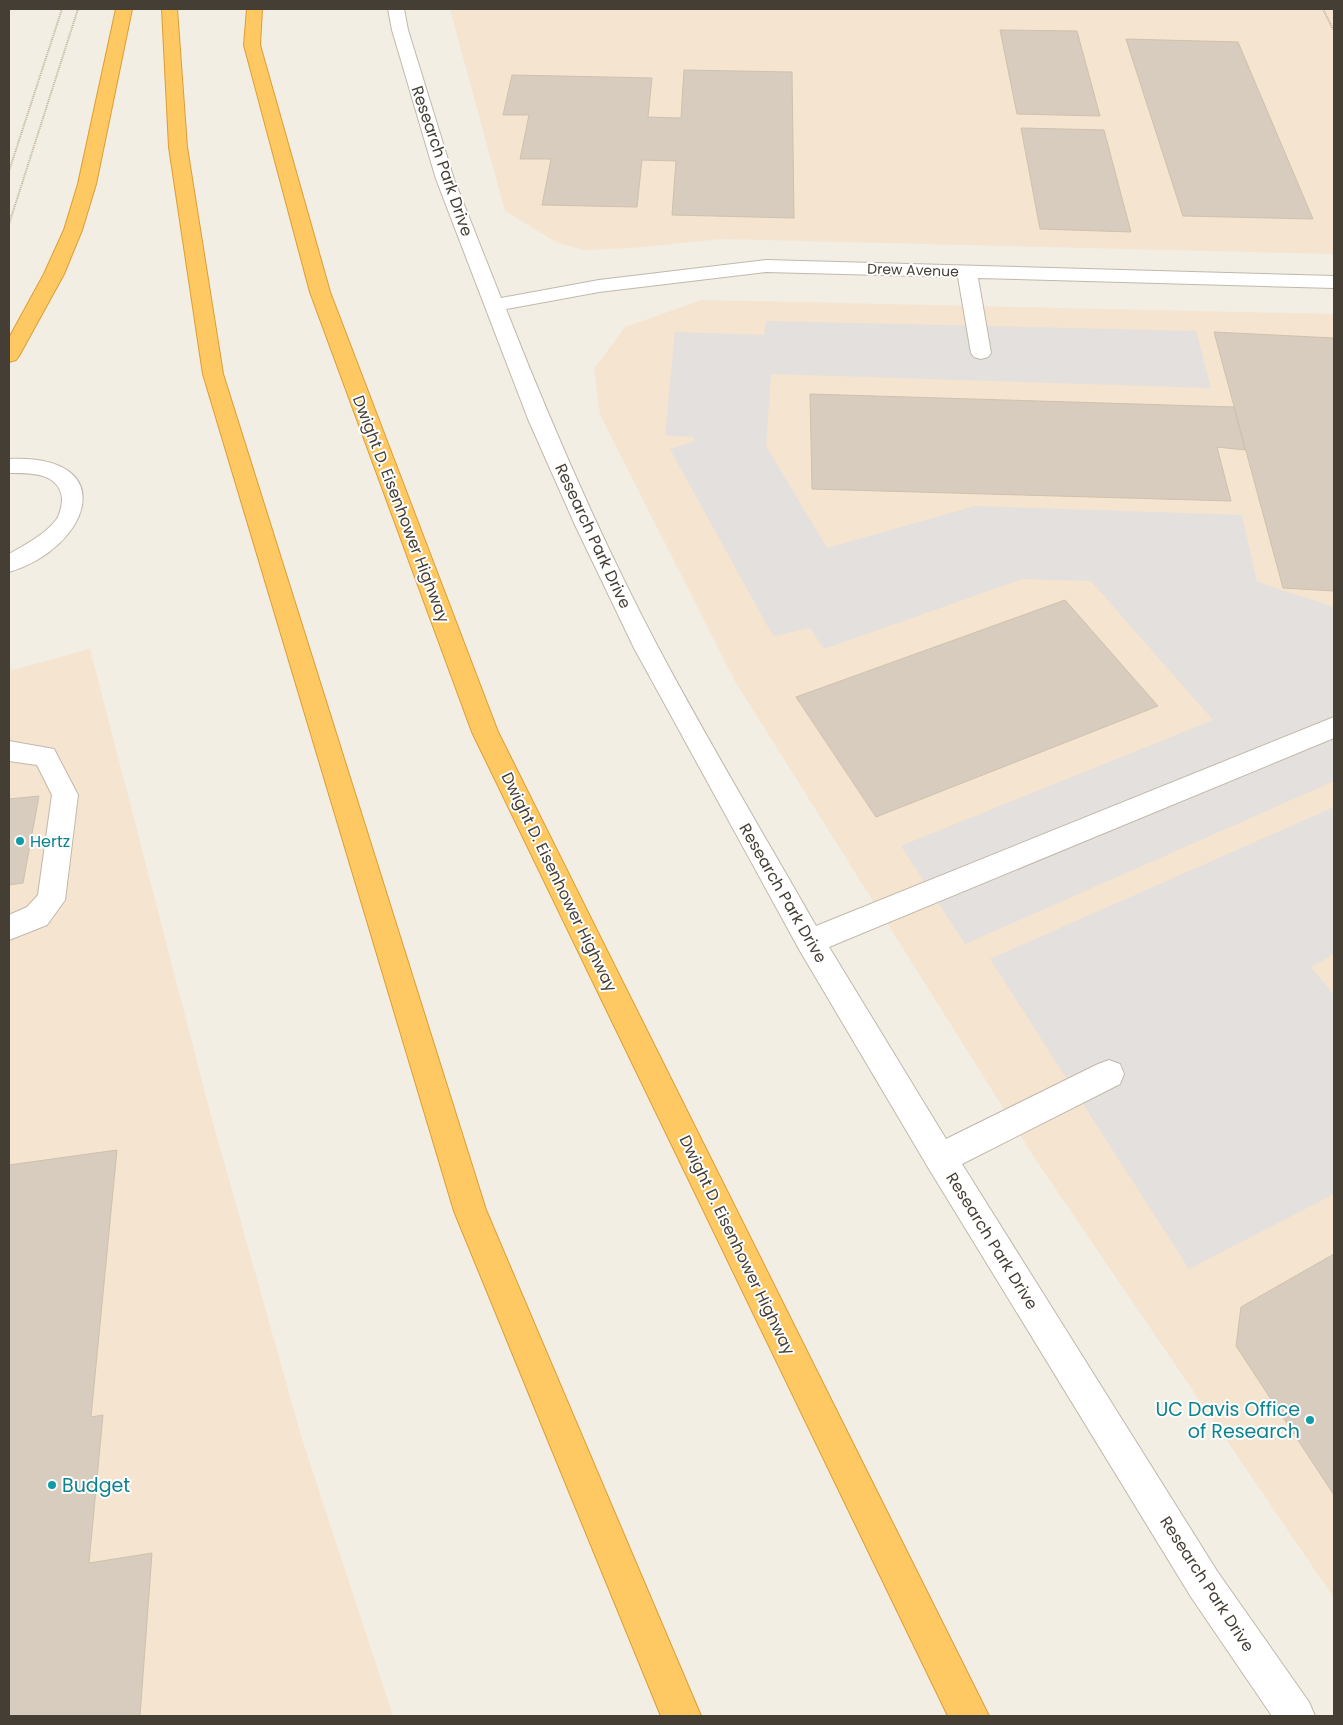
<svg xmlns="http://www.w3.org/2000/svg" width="1343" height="1725" font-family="Poppins,sans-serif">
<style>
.commercial{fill:#f5e4cf}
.parking{fill:#e3e0dd}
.building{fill:#d7ccbd;stroke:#cfc1ad}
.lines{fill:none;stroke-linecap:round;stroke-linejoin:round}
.minor-casing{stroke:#c1b8aa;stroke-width:2}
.highway-casing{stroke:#de9d33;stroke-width:2}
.path{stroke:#bfb198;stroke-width:2;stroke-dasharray:1 1;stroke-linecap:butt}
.minor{fill:#fff;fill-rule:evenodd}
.highway{fill:#fec963;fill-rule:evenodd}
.culture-dot{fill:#0f9aa8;stroke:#fff;stroke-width:2}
.labels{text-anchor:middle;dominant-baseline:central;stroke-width:4;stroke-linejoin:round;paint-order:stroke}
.far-street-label{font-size:14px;fill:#443e34;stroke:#fff}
.street-label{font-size:16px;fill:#443e34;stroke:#fff}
.culture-label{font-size:16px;fill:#0d838f;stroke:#fff;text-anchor:start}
.near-culture-label{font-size:19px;fill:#0d838f;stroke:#fff;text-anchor:end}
</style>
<rect width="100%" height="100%" fill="#f2eee4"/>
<path class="commercial" d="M450 9H1334V254L722 239 632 248 584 250 556 242 505 211Z
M702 300 1334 314V1598L1036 1160 736 683 600 415 594 369 625 327Z
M90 649 211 1116 302 1439 393 1716H9V671Z"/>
<path class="parking" d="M766 321 1196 331 1211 388 771 374 766 446 827 548 975 506 1242 515 1257 582 1334 607V781L965 944 901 846 1213 720 1091 581 1022 579 824 649 810 628 773 636 670 449 695 441 693 437 665 435 675 332 764 335Z
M1334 807V954L1311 967 1334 995V1194L1189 1269 990 959Z"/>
<path class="building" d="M1000 30 1077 31 1100 116 1017 114Z
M1126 39 1238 42 1313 219 1183 216Z
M684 70 792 72 794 218 672 215 676 161 642 160 637 207 542 205 551 159H520L529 115H503L512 75 652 78 648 117 681 118Z
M1021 128 1104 130 1131 232 1040 229Z
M1214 332 1334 338V591L1283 588Z
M810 394 1234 407 1245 450 1217 447 1231 501 812 489Z
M1065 600 1158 706 876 817 796 697Z
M39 796 23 883 9 885V799Z
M117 1150 91 1417 103 1415 89 1563 152 1553 140 1716H9V1165Z
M1334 1254V1495L1236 1346 1241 1307Z"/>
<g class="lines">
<g class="minor-casing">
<path id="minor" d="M388 9H404L408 30 454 179 501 298 599 280 766 260 1334 276V288L978 278 991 353 988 357 981 359 974 357 971 353 958 277 766 272 599 292 506 309C551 424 600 537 658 647 708 741 763 833 816 926L1334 717V738L829 947 946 1139 1098 1064 1109 1060 1120 1064 1124 1074 1120 1084 962 1164 1217 1571 1309 1702 1315 1716H1272L1191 1597 929 1169 800 951 634 648 575 525 528 419 436 179 392 30Z
M9 459C123 454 90 548 9 572V554C25 545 44 535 56 520 60 515 62 505 62 498 59 472 29 473 9 473Z
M9 741 54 749 78 795 65 900 47 925 9 940V915L27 907 38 895 52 795 37 765 9 761Z"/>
</g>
<g class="highway-casing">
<path id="highway" d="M116 9H132L96 184 82 230 64 274 19 356 16 360 9 362V338L44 274 64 230 78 184Z
M162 9H177L187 147 223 374 486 1210 701 1716H661L454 1211 203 374 169 147Z
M247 9H262L260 45 330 292 498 732 989 1716H948L472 732 310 292 244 45Z"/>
</g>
<path class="path" d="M1323 9 1334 31
M9 171 62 9
M9 224 78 9"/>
<use href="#minor" class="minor"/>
<use href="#highway" class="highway"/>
</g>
<g class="culture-dot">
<circle cx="20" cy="841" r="5"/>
<circle cx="1310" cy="1420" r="5"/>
<circle cx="52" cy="1485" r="5"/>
</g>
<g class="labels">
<g class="far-street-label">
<text transform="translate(913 270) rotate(2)">Drew Avenue</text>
</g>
<g class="street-label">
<text transform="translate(442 161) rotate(71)">Research Park Drive</text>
<text transform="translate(401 509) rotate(69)">Dwight D. Eisenhower Highway</text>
<text transform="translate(593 536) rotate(65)">Research Park Drive</text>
<text transform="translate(559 882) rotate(64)">Dwight D. Eisenhower Highway</text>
<text transform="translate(783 893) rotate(60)">Research Park Drive</text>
<text transform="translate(992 1241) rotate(58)">Research Park Drive</text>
<text transform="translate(737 1245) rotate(64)">Dwight D. Eisenhower Highway</text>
<text transform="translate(1207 1584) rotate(57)">Research Park Drive</text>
</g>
<g class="culture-label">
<text x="30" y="841">Hertz</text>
</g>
<g class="near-culture-label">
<text x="1300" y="1409">UC Davis Office<tspan x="1300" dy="22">of Research</tspan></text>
<text x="62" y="1485" text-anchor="start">Budget</text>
</g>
</g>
<rect width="1343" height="1725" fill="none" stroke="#443e34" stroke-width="20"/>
</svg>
